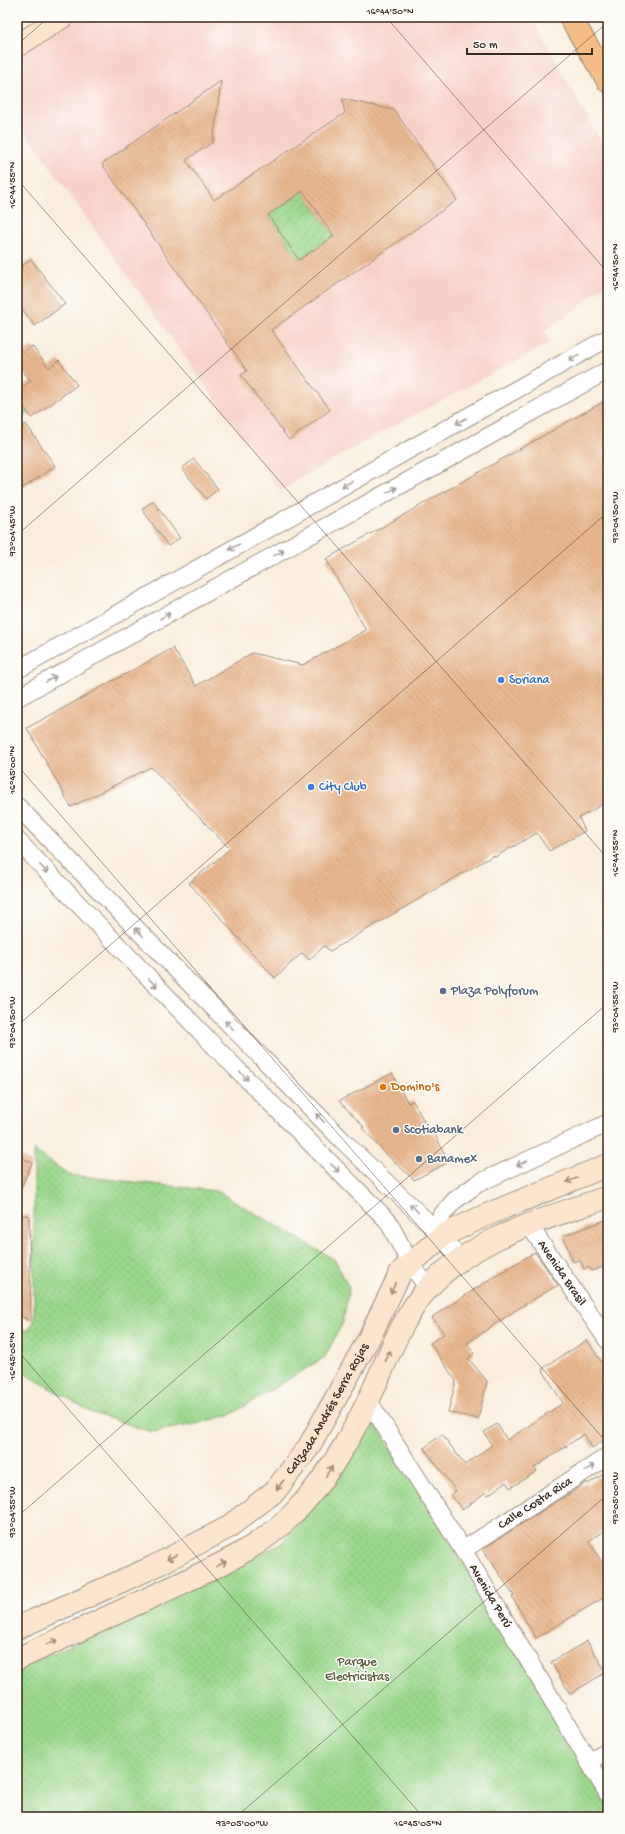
<svg xmlns="http://www.w3.org/2000/svg" width="625" height="1834" font-family="'Gochi Hand',sans-serif">
<style>
.built{fill:#f7d1c9}
.park{fill:url(#park-dots);stroke:#6a8055}
.garden{fill:url(#garden-furrows);stroke:#6a8055}
.pitch{fill:#9ad78c;stroke:#6a8055}
.building{fill:url(#building-back-hatch);fill-rule:evenodd}
.lines{fill:none;stroke-linecap:round;stroke-linejoin:round}
.street-casing{stroke:#9a8c7e;stroke-width:19}
.secondary-casing{stroke:#9a8c7e;stroke-width:24}
.primary-casing{stroke:#9a8c7e;stroke-width:24}
.street{stroke:#fff;stroke-width:17}
.secondary{stroke:#fbe5cf;stroke-width:22}
.primary{stroke:#f6be87;stroke-width:22}
.oneway{stroke:#a79f9a}
.oneway2{stroke:#9b8876}
.ticks{fill:none;stroke:#3b2a1e;stroke-width:1;stroke-opacity:0.45}
.shop-dot{fill:#3f7fe0;stroke:#fdfcf7;stroke-width:1.5}
.service-dot{fill:#5c6f8a;stroke:#fdfcf7;stroke-width:1.5}
.food-dot{fill:#e8710a;stroke:#fdfcf7;stroke-width:1.5}
.labels{text-anchor:middle;dominant-baseline:central;stroke-width:3;stroke-linejoin:round;paint-order:stroke}
.shop-label{font-size:13px;fill:#366cbe;stroke:#fdfcf7;text-anchor:start}
.service-label{font-size:13px;fill:#4e5e75;stroke:#fdfcf7;text-anchor:start}
.food-label{font-size:13px;fill:#c56008;stroke:#fdfcf7;text-anchor:start}
.street-label{font-size:13px;fill:#3b2a1e;stroke:#fdfcf7}
.park-label{font-size:13px;fill:#585e3f;stroke:#fdfcf7}
.neatline{fill:none;stroke:#3b2a1e;stroke-width:1.5}
.ticks-label{font-size:10px;text-anchor:middle;fill:#3b2a1e}
</style>
<defs>
<pattern id="park-dots" width="8" height="8" patternUnits="userSpaceOnUse"><rect width="8" height="8" fill="#9ad78c"/><path d="M2 2h.1M6 6h.1" fill="none" stroke="#86b978" stroke-width="1.8" stroke-linecap="round"/></pattern>
<pattern id="garden-furrows" width="10" height="10" patternUnits="userSpaceOnUse"><rect width="10" height="10" fill="#9ad78c"/><path d="M-1 1l2-2M0 10L10 0M9 11l2-2" fill="none" stroke="#86b978"/></pattern>
<pattern id="building-back-hatch" width="6" height="6" patternUnits="userSpaceOnUse"><rect width="6" height="6" fill="#e9b890"/><path d="M-1 5l2 2M0 0l6 6M5-1l2 2" fill="none" stroke="#c99e7c"/></pattern>
</defs>
<rect width="100%" height="100%" fill="#fdfcf7"/>
<filter id="ink" filterUnits="userSpaceOnUse"><feTurbulence type="fractalNoise" baseFrequency=".025" numOctaves="2"/><feDisplacementMap in="SourceGraphic" scale="8" xChannelSelector="R" yChannelSelector="G"/><feConvolveMatrix kernelMatrix="1 2 1 2 8 2 1 2 1" color-interpolation-filters="sRGB"/></filter>
<filter id="wash" filterUnits="userSpaceOnUse"><feTurbulence type="fractalNoise" baseFrequency=".012" numOctaves="4" result="noise"/><feDisplacementMap in="SourceGraphic" scale="16" xChannelSelector="R" yChannelSelector="G"/><feGaussianBlur stdDeviation="0.9" result="paint"/><feColorMatrix in="noise" values="0 0 0 0 0 0 0 0 0 0 0 0 0 0 0 0 0 1.4 0 .05"/><feComposite in="paint" operator="in"/></filter>
<g filter="url(#wash)">
<rect width="100%" height="100%" fill="#f9eedd"/>
<path class="built" d="M73 17H531L608 154V282L584 303 545 331 549 343 349 450 280 491 17 120V55Z"/>
<path class="park" d="M34 1150 69 1175 217 1191 335 1260 349 1288 343 1322 325 1357 232 1414 200 1423 152 1432 93 1413 17 1369V1327L28 1331 34 1321Z
M373 1420 608 1794V1817H17V1670L281 1544 335 1482Z"/>
<path class="garden" d="M303 191 334 236 299 260 268 215Z"/>
<path class="pitch" d="M17 398 28 413 17 421Z"/>
<g id="blocks">
<path class="building" d="M221 81 213 142 186 160 214 200 345 113 342 99 394 110 457 200 271 330 330 410 289 440 241 375 247 371 102 164ZM303 191 334 236 299 260 268 215Z
M31 259 65 304 35 326 17 302V270Z
M32 346 49 368 59 360 77 385 32 418 17 397V391L31 381 17 363V357Z
M608 399V801L579 818 585 831 549 851 537 833 495 857 494 855 330 951 324 946 309 960 302 953 275 978 189 883 230 849 151 767 71 807 27 728 173 648 196 686 252 653 303 665 366 630 326 559Z
M26 424 55 466 17 492V430Z
M194 459 218 489 206 499 182 468Z
M153 501 180 538 168 546 142 509Z
M392 1073 408 1103 413 1101 431 1134 434 1133 449 1162 414 1180 386 1154 362 1128 364 1127 339 1101Z
M17 1155 32 1163 17 1196Z
M29 1215 31 1321 17 1314V1216Z
M608 1219V1265L591 1271 589 1267 584 1269 580 1260 573 1262 563 1236Z
M535 1252 558 1285 519 1308 467 1343 474 1354 468 1358 487 1381 478 1419 448 1412 456 1381 430 1343 444 1334 432 1317 500 1273Z
M587 1340 608 1372V1437L592 1448 584 1434 534 1468 537 1471 510 1488 506 1482 488 1495 486 1492 462 1510 451 1495 456 1491 424 1448 442 1434 465 1465 492 1445 484 1432 497 1424 507 1440 527 1427 563 1403 542 1369Z
M608 1471V1528L589 1541 608 1572V1595L536 1638 512 1597 514 1596 483 1549 587 1482 588 1484Z
M587 1641 606 1672 570 1694 551 1662Z"/>
</g>
</g>
<g filter="url(#ink)">
<use href="#blocks" fill-opacity="0" stroke="#9a8c7e" stroke-width="1"/>
<g class="lines">
<g class="street-casing">
<g id="street">
<path d="M17 670 608 338"/>
<path d="M17 698 608 370"/>
<path d="M17 806 343 1141 442 1236 460 1260"/>
<path d="M17 840 219 1051 388 1221 410 1263 428 1288"/>
<path id="s1" d="M529 1225 608 1341"/>
<path d="M442 1236 441 1216 454 1201 477 1184 608 1123"/>
<path id="s2" d="M368 1400 463 1550 608 1794"/>
<path id="s3" d="M463 1550 608 1456"/>
<path d="M589 1762 608 1751"/>
</g>
</g>
<g class="secondary-casing">
<g id="secondary">
<path d="M17 46 62 17"/>
<path id="s4" d="M17 1628 153 1567 227 1528 275 1491 308 1448 368 1340 401 1272 442 1236 484 1216 608 1165"/>
<path d="M17 1659C65 1637 112 1615 160 1593 207 1571 257 1551 294 1513 325 1481 350 1439 369 1399 386 1363 401 1318 428 1288 474 1237 545 1219 608 1197"/>
</g>
</g>
<g class="primary-casing">
<path id="primary" d="M570 17 608 81"/>
</g>
<use href="#street" class="street"/>
<use href="#secondary" class="secondary"/>
<use href="#primary" class="primary"/>
</g>
<defs><path id="oneway-shaft" d="M-6 0H5M1.5-3L5.5 0L1.5 3" fill="none" stroke-width="1.6" stroke-linecap="round" stroke-linejoin="round"/></defs>
<g class="oneway">
<use href="#oneway-shaft" transform="translate(574 358) rotate(151)"/>
<use href="#oneway-shaft" transform="translate(461 421) rotate(151)"/>
<use href="#oneway-shaft" transform="translate(347 484) rotate(151)"/>
<use href="#oneway-shaft" transform="translate(392 490) rotate(-29)"/>
<use href="#oneway-shaft" transform="translate(234 547) rotate(151)"/>
<use href="#oneway-shaft" transform="translate(279 553) rotate(-29)"/>
<use href="#oneway-shaft" transform="translate(165 616) rotate(-29)"/>
<use href="#oneway-shaft" transform="translate(51 679) rotate(-29)"/>
<use href="#oneway-shaft" transform="translate(44 869) rotate(46)"/>
<use href="#oneway-shaft" transform="translate(139 932) rotate(-134)"/>
<use href="#oneway-shaft" transform="translate(153 983) rotate(46)"/>
<use href="#oneway-shaft" transform="translate(229 1025) rotate(-134)"/>
<use href="#oneway-shaft" transform="translate(244 1076) rotate(45)"/>
<use href="#oneway-shaft" transform="translate(320 1118) rotate(-134)"/>
<use href="#oneway-shaft" transform="translate(522 1163) rotate(155)"/>
<use href="#oneway-shaft" transform="translate(335 1168) rotate(45)"/>
<use href="#oneway-shaft" transform="translate(414 1208) rotate(-135)"/>
<use href="#oneway-shaft" transform="translate(590 1468) rotate(-33)"/>
</g>
<g class="oneway2">
<use href="#oneway-shaft" transform="translate(572 1180) rotate(158)"/>
<use href="#oneway-shaft" transform="translate(393 1288) rotate(116)"/>
<use href="#oneway-shaft" transform="translate(388 1356) rotate(-65)"/>
<use href="#oneway-shaft" transform="translate(329 1471) rotate(-58)"/>
<use href="#oneway-shaft" transform="translate(280 1485) rotate(127)"/>
<use href="#oneway-shaft" transform="translate(172 1557) rotate(153)"/>
<use href="#oneway-shaft" transform="translate(221 1564) rotate(-26)"/>
<use href="#oneway-shaft" transform="translate(52 1642) rotate(-25)"/>
</g>
</g>
<path class="ticks" d="M386 17 608 273M17 45 49 17M17 179 608 859M17 535 608 22M17 765 608 1444M17 1026 608 512M17 1350 423 1817M17 1517 608 1003M236 1817 608 1494"/>
<g class="shop-dot">
<circle cx="501" cy="680" r="4"/>
<circle cx="311" cy="787" r="4"/>
</g>
<g class="service-dot">
<circle cx="443" cy="991" r="4"/>
<circle cx="396" cy="1130" r="4"/>
<circle cx="419" cy="1159" r="4"/>
</g>
<circle class="food-dot" cx="383" cy="1087" r="4"/>
<g class="labels">
<g class="shop-label">
<text x="509" y="680">Soriana</text>
<text x="319" y="787">City Club</text>
</g>
<g class="service-label">
<text x="451" y="991">Plaza Polyforum</text>
<text x="404" y="1130">Scotiabank</text>
<text x="427" y="1159">Banamex</text>
</g>
<g class="food-label">
<text x="391" y="1087">Domino's</text>
</g>
<g class="street-label">
<text stroke="none"><textPath href="#s1" startOffset="58">Avenida Brasil</textPath></text>
<text stroke="none"><textPath href="#s4" startOffset="391">Calzada Andrés Serra Rojas</textPath></text>
<text stroke="none"><textPath href="#s3" startOffset="86">Calle Costa Rica</textPath></text>
<text stroke="none"><textPath href="#s2" startOffset="231">Avenida Perú</textPath></text>
</g>
<g class="park-label">
<text x="357" y="1662">Parque<tspan x="357" dy="15">Electricistas</tspan></text>
</g>
</g>
<rect width="625" height="1834" fill="none" stroke="#fdfcf7" stroke-width="44"/>
<path d="M467 48v6h125v-6" fill="none" stroke="#3b2a1e" stroke-width="2"/>
<text x="473" y="48" font-size="12" fill="#3b2a1e" stroke="#fdfcf7" stroke-width="3" paint-order="stroke">50 m</text>
<rect x="22" y="22" width="581" height="1790" class="neatline"/>
<g class="ticks-label">
<text x="390" y="14">16°44'50"N</text>
<text transform="translate(11 185) rotate(-90)" y="4">16°44'55"N</text>
<text transform="translate(614 267) rotate(-90)" y="4">16°44'50"N</text>
<text transform="translate(614 517) rotate(-90)" y="4">93°04'50"W</text>
<text transform="translate(11 531) rotate(-90)" y="4">93°04'45"W</text>
<text transform="translate(11 770) rotate(-90)" y="4">16°45'00"N</text>
<text transform="translate(614 853) rotate(-90)" y="4">16°44'55"N</text>
<text transform="translate(614 1007) rotate(-90)" y="4">93°04'55"W</text>
<text transform="translate(11 1022) rotate(-90)" y="4">93°04'50"W</text>
<text transform="translate(11 1356) rotate(-90)" y="4">16°45'05"N</text>
<text transform="translate(614 1498) rotate(-90)" y="4">93°05'00"W</text>
<text transform="translate(11 1512) rotate(-90)" y="4">93°04'55"W</text>
<text x="242" y="1826">93°05'00"W</text>
<text x="418" y="1826">16°45'05"N</text>
</g>
</svg>
